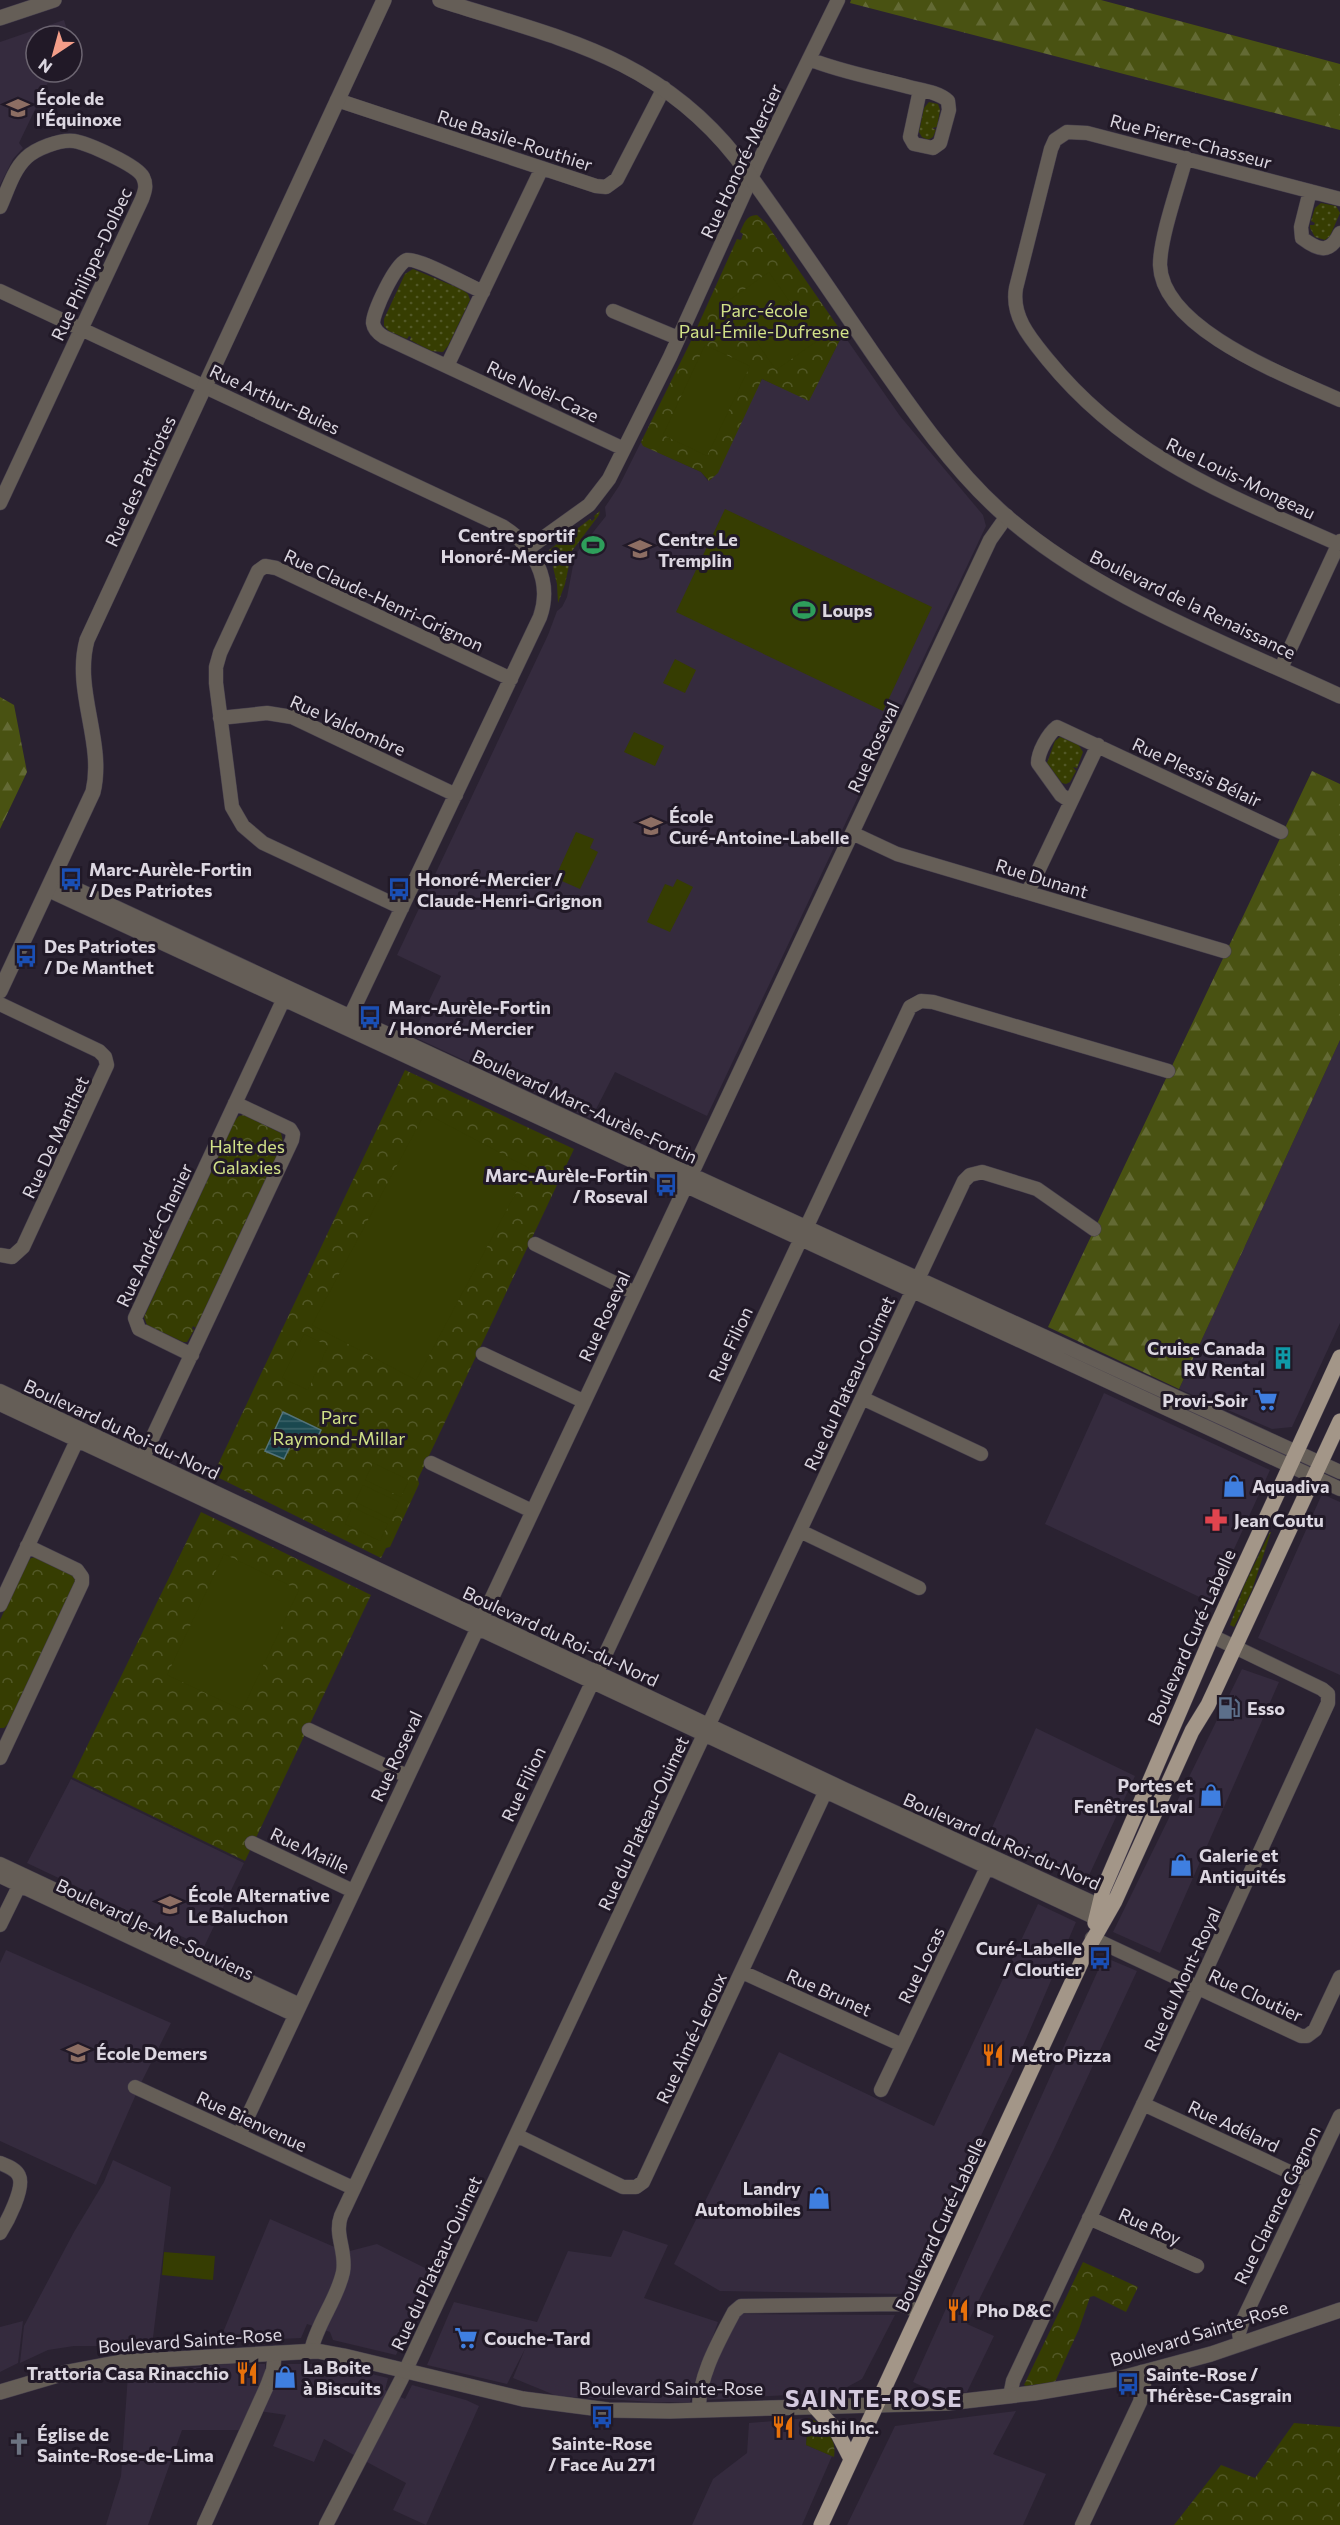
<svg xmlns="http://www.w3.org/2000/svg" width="1340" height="2525" font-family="Commissioner,sans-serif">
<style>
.built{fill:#352b3e}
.grass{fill:url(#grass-dots)}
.forest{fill:url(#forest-firs)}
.park{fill:url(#park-crowns)}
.garden{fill:#363d02}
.water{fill:url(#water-rules);stroke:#54737b;stroke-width:1.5}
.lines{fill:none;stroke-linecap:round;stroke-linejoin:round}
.minor-casing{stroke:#463f4d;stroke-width:15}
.tertiary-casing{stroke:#463f4d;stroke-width:16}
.primary-casing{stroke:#463f4d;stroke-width:16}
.minor{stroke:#655e57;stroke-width:14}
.tertiary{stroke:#655e57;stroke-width:15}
.primary{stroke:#a39688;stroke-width:15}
.labels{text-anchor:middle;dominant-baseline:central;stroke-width:6;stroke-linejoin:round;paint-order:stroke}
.poi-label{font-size:18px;font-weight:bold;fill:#dcd7e1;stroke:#211927;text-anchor:start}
.street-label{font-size:18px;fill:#dcd7e1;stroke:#211927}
.park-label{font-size:18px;fill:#d1e187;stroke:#211927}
.district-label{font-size:24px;font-weight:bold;letter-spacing:1.5px;fill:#d3c9dd;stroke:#211927}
</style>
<defs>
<pattern id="grass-dots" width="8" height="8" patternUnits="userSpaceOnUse" patternTransform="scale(1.5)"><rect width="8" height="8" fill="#363d02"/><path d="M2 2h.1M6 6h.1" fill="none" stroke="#525827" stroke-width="1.8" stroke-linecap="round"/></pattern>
<pattern id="forest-firs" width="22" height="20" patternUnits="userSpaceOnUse" patternTransform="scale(1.5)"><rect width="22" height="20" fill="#495212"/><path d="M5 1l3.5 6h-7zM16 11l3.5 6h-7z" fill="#636a34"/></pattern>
<pattern id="park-crowns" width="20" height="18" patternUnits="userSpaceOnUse" patternTransform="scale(1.5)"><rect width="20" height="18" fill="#363d02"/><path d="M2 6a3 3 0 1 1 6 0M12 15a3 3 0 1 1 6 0" fill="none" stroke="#525827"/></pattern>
<pattern id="water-rules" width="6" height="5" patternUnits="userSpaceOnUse" patternTransform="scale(1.5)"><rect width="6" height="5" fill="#1a484f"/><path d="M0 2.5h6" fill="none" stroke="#3b6268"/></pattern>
</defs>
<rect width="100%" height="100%" fill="#2a2231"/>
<path class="built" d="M64 20 69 36H36V72H53L19 143 23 148 13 159 0 185V42Z
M843 334 900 416 983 515 986 526 707 1116 615 1072 591 1119 412 1036 441 976 397 955 548 635 557 611 562 607 567 597 575 555 606 516 605 507 619 486 641 442 644 446 701 472 708 481 762 379 809 400Z
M1340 1040V1323L1292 1427 1272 1429 1179 1389Z
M1104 1393 1270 1470 1210 1602 1045 1524Z
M1322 1494 1340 1502V1675L1258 1638Z
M1242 1669 1279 1682 1160 1953 1113 1932Z
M1036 1728 1135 1776 1085 1884 987 1839Z
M71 1779 244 1863 204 1947 27 1863Z
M1038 1904 1076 1922 1014 2067 905 2294 720 2291 674 2264 779 2052 934 2126Z
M6 1950 171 2023 141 2083 96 2185 0 2141V1963Z
M1104 1957 1137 1971 1054 2149 967 2324 994 2336 967 2392 956 2394 926 2388 913 2382Z
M113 2160 171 2187 152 2346H74L48 2350 20 2363 24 2326 74 2232 104 2182Z
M270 2219 346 2252 377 2244 435 2273 396 2355 333 2340 330 2332 307 2324 301 2338 219 2342Z
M623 2230 668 2245 644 2298 718 2322 690 2402H653L557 2396 513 2378 525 2349 507 2384 427 2365 454 2302 537 2322 568 2251 611 2257Z
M740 2314 895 2315 862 2379 838 2392 704 2400 707 2380Z
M23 2321 18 2363 0 2372V2327Z
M230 2364H265L266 2383 274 2384 285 2364H330L388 2378 385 2390 405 2399 412 2385 466 2400 479 2406 426 2525 393 2510 406 2483 324 2439 314 2462 273 2446 286 2415 252 2410 242 2430H182L148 2525H106L121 2476 128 2374Z
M1016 2411 993 2454 1046 2474 1023 2525H847L895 2426Z
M808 2418 806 2445 832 2456 802 2525H692L713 2479 747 2453 749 2423Z"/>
<path class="grass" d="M929 102 938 104 940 110 937 127 932 128 936 130 933 137 928 140 922 137 919 132 924 108Z
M1321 203 1336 206 1340 213 1330 236 1325 240 1315 237 1310 228V225H1314L1315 223 1311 221 1315 208Z
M413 269 463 290 468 294 470 300 448 346 443 352 431 351 410 340 411 337 409 336 407 339 389 331 384 326V319L405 274Z
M600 511 599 515 572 551 565 584 558 603 557 584 549 550 590 519 592 521 595 518 594 516Z
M1060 737 1078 744 1083 752 1077 768 1073 767 1076 771 1070 782 1066 784 1062 783 1047 763 1055 741Z
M1270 1532H1271L1252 1590 1234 1627 1230 1625 1244 1586Z"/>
<path class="forest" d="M851 0H1101L1340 64V130L850 3Z
M0 697 14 705 27 772 0 829Z
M1312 771 1340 784V1040L1179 1389 1048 1327Z"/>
<path class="park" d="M757 215 766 223 843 334 809 401 762 379 718 473 709 481 701 472 643 446 641 442 690 343 737 239 741 240 743 234 740 232C744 224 746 215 757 215Z
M405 1070 574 1149 418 1479 419 1484 390 1547 386 1548 381 1558 213 1475Z
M244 1115 281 1133 283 1142 196 1328 193 1326 192 1329 194 1330 187 1342H183L147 1325 144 1317 235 1120 239 1116Z
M201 1512 371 1595 245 1861 72 1777Z
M36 1557 71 1573 75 1578V1583L9 1723 4 1728H0V1620L27 1563 31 1558Z
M1083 2262 1138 2287 1126 2312 1094 2296 1090 2297 1079 2329 1055 2382 1026 2386 1024 2385Z
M808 2418C826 2424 837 2438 834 2457L806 2445Z
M1294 2423 1340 2427V2525H1174L1221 2465 1255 2478Z"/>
<path class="garden" d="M769 272 817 341 776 370 728 301Z
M705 345 750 366 707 456 663 435Z
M725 509 932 607 883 711 676 612Z
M675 659 696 670 685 693 663 683Z
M634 732 664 746 655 766 624 752Z
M576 832 594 839 590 848 598 852 580 889 555 878Z
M677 879 693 887 670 932 647 922 665 884 673 887Z
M425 1113 529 1168 416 1380 312 1325Z
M304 1334 328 1346 308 1390 282 1378Z
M373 1463 409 1480 401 1497 365 1480Z
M363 1485 399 1502 391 1519 355 1502Z
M352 1507 388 1524 380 1541 345 1524Z
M224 1554 299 1590 242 1710 167 1675Z
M164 2252 215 2256 213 2280 162 2275Z"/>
<path class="water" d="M283 1412 321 1430 313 1447 294 1438 284 1459 265 1451Z"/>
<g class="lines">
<g class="minor-casing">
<path id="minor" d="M809 59C841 72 876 78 909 87 921 90 939 92 948 101L949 110 940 143 933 148 914 144 910 137 920 90
M337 100 596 186 606 187 617 179 664 88
M1186 158C1178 187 1160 238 1160 265 1162 330 1290 377 1340 400
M1310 191 1301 227 1302 238C1319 251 1330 254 1340 233
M0 207C7 192 13 170 26 158 35 149 60 139 74 141 87 143 137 165 143 177 147 185 145 191 142 199L0 503
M0 291 502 526C533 545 553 580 540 617L347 1023
M483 292C469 286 419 258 407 260 396 262 373 312 373 323 374 330 379 334 384 337L624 449
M613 311 678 338
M447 366 542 168
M1338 544C1226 494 1128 458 1048 360 1031 339 1011 317 1016 288L1051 149 1055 140 1067 132 1087 133 1340 199
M529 548 589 505 609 479 670 357 758 163 838 0
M1281 668 1340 541
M220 718 267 713 292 717 456 795
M1070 801 1061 795 1038 763C1038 752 1048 734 1057 727L1281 832
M852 833 897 854 1224 951
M53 878 570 1119 1340 1472
M48 890 1340 1489
M1028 892 1098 745
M402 908 263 843 243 826 232 807 216 683V667L220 653 258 571 265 566 276 568 511 679
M0 1004 99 1051 105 1057 107 1065 23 1247 12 1257 0 1255
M535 1244 635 1293
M483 1354 583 1401
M192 1355 139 1329 135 1318 287 992
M0 1391 844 1789 1107 1909
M862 1398 981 1454
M0 1404 1102 1921
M431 1463 532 1511
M140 1464 292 1140 293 1134 290 1129 235 1103
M800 1531 919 1588
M0 1605 80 1434
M309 1730 407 1776
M0 1758 82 1583V1577L77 1570 27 1546
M252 1843 353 1891
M0 1864 300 2005
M0 1876 295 2015
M0 1925 22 1880
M1092 1938 1301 2036H1307L1315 2030 1340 1977
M742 1972 902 2045
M135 2087 353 2188
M881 2090 990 1861
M1143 2104 1309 2181
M239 2135 990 540 1007 516
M516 2135 623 2187H636L643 2182 829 1784
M0 2163C7 2166 16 2169 19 2176 25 2188 7 2222 0 2233
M1089 2218 1197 2266
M1241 2344 1239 2333 1243 2320 1340 2116
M311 2351C317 2323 337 2300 343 2272 347 2252 334 2235 341 2216L910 1007 921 1001 933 1002 1168 1071
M1010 2396 1013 2381 1194 1996 1328 1703V1694L1322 1689 1212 1636
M699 2410C698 2377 719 2341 734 2312L741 2306 900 2304 920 2312
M204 2525 267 2386 273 2370 275 2353
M326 2525 401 2380 964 1181 970 1175 982 1172 1037 1189 1094 1229
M1082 2525 1140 2402 1144 2384 1142 2372"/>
</g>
<g class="tertiary-casing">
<path id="tertiary" d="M440 0C557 38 655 55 736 157 785 223 830 291 876 358 913 411 951 466 999 510 1093 595 1226 643 1340 696
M0 18 54 0
M0 991 93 792C105 742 73 691 87 640L384 0
M0 2392 68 2372 121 2362 317 2351 344 2356 523 2399 608 2410 670 2411 947 2403 1034 2393 1118 2379 1211 2354 1340 2310"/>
</g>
<g class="primary-casing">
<path id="primary" d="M1095 1923 1103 1890 1212 1636 1340 1357
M815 2407 836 2430 851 2459
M821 2525 1086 1952 1115 1901 1192 1731 1208 1705 1340 1421"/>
</g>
<use href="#minor" class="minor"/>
<use href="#tertiary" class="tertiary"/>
<use href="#primary" class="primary"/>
</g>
<defs>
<g id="school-bare" transform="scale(1.8)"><path d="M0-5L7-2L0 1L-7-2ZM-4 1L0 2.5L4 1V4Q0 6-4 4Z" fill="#8d6e63" stroke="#211927" stroke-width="2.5" paint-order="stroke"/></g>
<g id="stadium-bare" transform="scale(1.8)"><path d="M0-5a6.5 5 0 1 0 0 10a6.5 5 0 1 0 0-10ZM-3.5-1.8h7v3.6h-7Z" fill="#2e9e5b" stroke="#211927" stroke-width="2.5" paint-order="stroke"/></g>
<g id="university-bare" transform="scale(1.8)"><path d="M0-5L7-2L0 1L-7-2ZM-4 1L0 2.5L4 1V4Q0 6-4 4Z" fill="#8d6e63" stroke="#211927" stroke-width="2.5" paint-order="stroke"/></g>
<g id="bus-bare" transform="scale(1.8)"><path d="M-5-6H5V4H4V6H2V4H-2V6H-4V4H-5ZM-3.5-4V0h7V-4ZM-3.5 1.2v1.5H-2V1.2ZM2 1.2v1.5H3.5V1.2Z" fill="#1a4fb4" stroke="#211927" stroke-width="2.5" paint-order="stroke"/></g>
<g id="building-bare" transform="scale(1.8)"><path d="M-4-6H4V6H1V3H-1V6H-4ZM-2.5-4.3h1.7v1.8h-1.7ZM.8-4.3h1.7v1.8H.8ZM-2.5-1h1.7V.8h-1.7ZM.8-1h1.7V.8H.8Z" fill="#0f9aa8" stroke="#211927" stroke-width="2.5" paint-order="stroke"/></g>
<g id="supermarket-bare" transform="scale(1.8)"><path d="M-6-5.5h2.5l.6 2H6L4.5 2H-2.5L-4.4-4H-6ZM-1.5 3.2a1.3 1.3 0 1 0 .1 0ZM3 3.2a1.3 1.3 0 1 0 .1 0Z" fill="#3f7fe0" stroke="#211927" stroke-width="2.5" paint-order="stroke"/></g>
<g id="shop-bare" transform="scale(1.8)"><path d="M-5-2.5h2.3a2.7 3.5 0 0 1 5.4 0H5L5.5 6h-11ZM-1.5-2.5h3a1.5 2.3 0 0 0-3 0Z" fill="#3f7fe0" stroke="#211927" stroke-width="2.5" paint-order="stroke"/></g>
<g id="pharmacy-bare" transform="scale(1.8)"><path d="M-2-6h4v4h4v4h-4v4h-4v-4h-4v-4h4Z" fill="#e0444e" stroke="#211927" stroke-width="2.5" paint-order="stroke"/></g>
<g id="fuel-bare" transform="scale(1.8)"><path d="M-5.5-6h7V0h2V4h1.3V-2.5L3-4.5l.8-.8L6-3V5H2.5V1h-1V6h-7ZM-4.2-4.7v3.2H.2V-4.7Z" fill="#5c6f8a" stroke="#211927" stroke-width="2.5" paint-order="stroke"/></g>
<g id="restaurant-bare" transform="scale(1.8)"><path d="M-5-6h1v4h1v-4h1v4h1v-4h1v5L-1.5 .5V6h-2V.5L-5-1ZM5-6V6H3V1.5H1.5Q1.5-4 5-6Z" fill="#e8710a" stroke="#211927" stroke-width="2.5" paint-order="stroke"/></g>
<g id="church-bare" transform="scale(1.8)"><path d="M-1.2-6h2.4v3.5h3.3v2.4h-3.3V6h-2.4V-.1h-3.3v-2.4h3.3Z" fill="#6b7280" stroke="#211927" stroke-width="2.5" paint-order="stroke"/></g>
</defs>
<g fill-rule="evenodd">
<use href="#school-bare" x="18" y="108"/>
<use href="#stadium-bare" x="593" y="545"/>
<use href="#university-bare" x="640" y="549"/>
<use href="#stadium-bare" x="804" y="610"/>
<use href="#school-bare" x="651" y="826"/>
<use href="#bus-bare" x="71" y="879"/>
<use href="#bus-bare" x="399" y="889"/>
<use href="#bus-bare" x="26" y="956"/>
<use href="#bus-bare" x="370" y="1017"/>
<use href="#bus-bare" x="666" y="1185"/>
<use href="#building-bare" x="1283" y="1358"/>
<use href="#supermarket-bare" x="1266" y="1400"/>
<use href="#shop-bare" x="1234" y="1486"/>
<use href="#pharmacy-bare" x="1216" y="1520"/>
<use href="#fuel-bare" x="1229" y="1708"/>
<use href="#shop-bare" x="1211" y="1795"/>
<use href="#shop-bare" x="1181" y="1865"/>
<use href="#school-bare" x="170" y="1905"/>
<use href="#bus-bare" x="1100" y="1958"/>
<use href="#school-bare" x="78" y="2053"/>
<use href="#restaurant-bare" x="993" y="2055"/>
<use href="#shop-bare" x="819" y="2198"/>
<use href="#restaurant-bare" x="958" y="2310"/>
<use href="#supermarket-bare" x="466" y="2338"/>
<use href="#restaurant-bare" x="247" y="2373"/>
<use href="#shop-bare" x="285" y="2377"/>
<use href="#bus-bare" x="1128" y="2384"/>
<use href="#bus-bare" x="602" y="2417"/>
<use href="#restaurant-bare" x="783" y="2427"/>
<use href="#church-bare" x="19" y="2444"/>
</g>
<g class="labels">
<g class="poi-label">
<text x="36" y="98">École de<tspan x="36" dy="21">l'Équinoxe</tspan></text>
<text x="575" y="535" text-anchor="end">Centre sportif<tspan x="575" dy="21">Honoré-Mercier</tspan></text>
<text x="658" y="539">Centre Le<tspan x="658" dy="21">Tremplin</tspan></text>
<text x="822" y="610">Loups</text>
<text x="669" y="816">École<tspan x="669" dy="21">Curé-Antoine-Labelle</tspan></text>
<text x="89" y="869">Marc-Aurèle-Fortin<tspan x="89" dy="21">/ Des Patriotes</tspan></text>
<text x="417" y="879">Honoré-Mercier /<tspan x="417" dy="21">Claude-Henri-Grignon</tspan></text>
<text x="44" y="946">Des Patriotes<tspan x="44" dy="21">/ De Manthet</tspan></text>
<text x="388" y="1007">Marc-Aurèle-Fortin<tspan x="388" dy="21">/ Honoré-Mercier</tspan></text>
<text x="648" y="1175" text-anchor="end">Marc-Aurèle-Fortin<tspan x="648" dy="21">/ Roseval</tspan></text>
<text x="1265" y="1348" text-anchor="end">Cruise Canada<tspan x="1265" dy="21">RV Rental</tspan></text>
<text x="1248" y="1400" text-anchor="end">Provi-Soir</text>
<text x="1252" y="1486">Aquadiva</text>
<text x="1234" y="1520">Jean Coutu</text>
<text x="1247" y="1708">Esso</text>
<text x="1193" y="1785" text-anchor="end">Portes et<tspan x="1193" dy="21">Fenêtres Laval</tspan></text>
<text x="1199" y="1855">Galerie et<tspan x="1199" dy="21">Antiquités</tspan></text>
<text x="188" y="1895">École Alternative<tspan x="188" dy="21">Le Baluchon</tspan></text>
<text x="1082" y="1948" text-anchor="end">Curé-Labelle<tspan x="1082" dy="21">/ Cloutier</tspan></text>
<text x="96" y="2053">École Demers</text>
<text x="1011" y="2055">Metro Pizza</text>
<text x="801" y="2188" text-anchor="end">Landry<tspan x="801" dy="21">Automobiles</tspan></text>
<text x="976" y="2310">Pho D&amp;C</text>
<text x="484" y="2338">Couche-Tard</text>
<text x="303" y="2367">La Boite<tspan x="303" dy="21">à Biscuits</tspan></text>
<text x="229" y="2373" text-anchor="end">Trattoria Casa Rinacchio</text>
<text x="1146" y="2374">Sainte-Rose /<tspan x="1146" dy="21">Thérèse-Casgrain</tspan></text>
<text x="801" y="2427">Sushi Inc.</text>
<text x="37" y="2434">Église de<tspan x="37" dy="21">Sainte-Rose-de-Lima</tspan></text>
<text x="602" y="2443" text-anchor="middle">Sainte-Rose<tspan x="602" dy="21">/ Face Au 271</tspan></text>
</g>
<g class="street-label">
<text transform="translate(515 140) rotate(18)">Rue Basile-Routhier</text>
<text transform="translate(1191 141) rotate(15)">Rue Pierre-Chasseur</text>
<text transform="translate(741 161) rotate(-65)">Rue Honoré-Mercier</text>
<text transform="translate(91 264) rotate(-65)">Rue Philippe-Dolbec</text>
<text transform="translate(543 391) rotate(25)">Rue Noël-Caze</text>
<text transform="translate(275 399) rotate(25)">Rue Arthur-Buies</text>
<text transform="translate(1241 478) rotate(26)">Rue Louis-Mongeau</text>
<text transform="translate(140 481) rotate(-65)">Rue des Patriotes</text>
<text transform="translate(384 600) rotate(25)">Rue Claude-Henri-Grignon</text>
<text transform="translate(1193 604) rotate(26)">Boulevard de la Renaissance</text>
<text transform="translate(348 725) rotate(24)">Rue Valdombre</text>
<text transform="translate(873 747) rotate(-65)">Rue Roseval</text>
<text transform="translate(1197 772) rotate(25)">Rue Plessis Bélair</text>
<text transform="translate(1042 878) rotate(17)">Rue Dunant</text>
<text transform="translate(585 1106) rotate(25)">Boulevard Marc-Aurèle-Fortin</text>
<text transform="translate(55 1137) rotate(-65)">Rue De Manthet</text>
<text transform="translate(154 1235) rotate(-65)">Rue André-Chenier</text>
<text transform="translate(604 1316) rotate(-65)">Rue Roseval</text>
<text transform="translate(730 1344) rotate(-65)">Rue Filion</text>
<text transform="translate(849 1383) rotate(-65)">Rue du Plateau-Ouimet</text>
<text transform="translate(122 1429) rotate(25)">Boulevard du Roi-du-Nord</text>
<text transform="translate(561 1636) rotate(25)">Boulevard du Roi-du-Nord</text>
<text transform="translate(1191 1637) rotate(-66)">Boulevard Curé-Labelle</text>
<text transform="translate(396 1756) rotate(-65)">Rue Roseval</text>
<text transform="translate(523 1784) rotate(-65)">Rue Filion</text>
<text transform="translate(643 1823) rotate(-65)">Rue du Plateau-Ouimet</text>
<text transform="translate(1002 1841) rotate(24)">Boulevard du Roi-du-Nord</text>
<text transform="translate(310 1850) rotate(25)">Rue Maille</text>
<text transform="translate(155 1929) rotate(25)">Boulevard Je-Me-Souviens</text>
<text transform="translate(921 1965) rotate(-64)">Rue Locas</text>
<text transform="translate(1182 1979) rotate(-65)">Rue du Mont-Royal</text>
<text transform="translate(829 1992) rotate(24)">Rue Brunet</text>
<text transform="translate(1256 1995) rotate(25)">Rue Cloutier</text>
<text transform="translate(691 2038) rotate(-65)">Rue Aimé-Leroux</text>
<text transform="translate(252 2121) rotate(25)">Rue Bienvenue</text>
<text transform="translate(1234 2126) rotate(25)">Rue Adélard</text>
<text transform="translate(1277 2205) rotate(-64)">Rue Clarence Gagnon</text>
<text transform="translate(940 2224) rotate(-65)">Boulevard Curé-Labelle</text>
<text transform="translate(1150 2226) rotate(24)">Rue Roy</text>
<text transform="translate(436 2263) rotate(-65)">Rue du Plateau-Ouimet</text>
<text transform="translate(1199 2333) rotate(-17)">Boulevard Sainte-Rose</text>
<text transform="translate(190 2340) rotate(-4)">Boulevard Sainte-Rose</text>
<text x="671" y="2388">Boulevard Sainte-Rose</text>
</g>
<g class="park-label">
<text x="764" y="310">Parc-école<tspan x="764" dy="21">Paul-Émile-Dufresne</tspan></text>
<text x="247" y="1146">Halte des<tspan x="247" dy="21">Galaxies</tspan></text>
<text x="339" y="1417">Parc<tspan x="339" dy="21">Raymond-Millar</tspan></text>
</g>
<g class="district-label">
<text x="874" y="2397">SAINTE-ROSE</text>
</g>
</g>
<g transform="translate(54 54) rotate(216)"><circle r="28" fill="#211927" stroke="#6c6571" stroke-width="1.5"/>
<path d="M0-4.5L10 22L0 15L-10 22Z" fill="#f49e89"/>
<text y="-9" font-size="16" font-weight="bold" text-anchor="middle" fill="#dcd7e1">N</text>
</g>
</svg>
